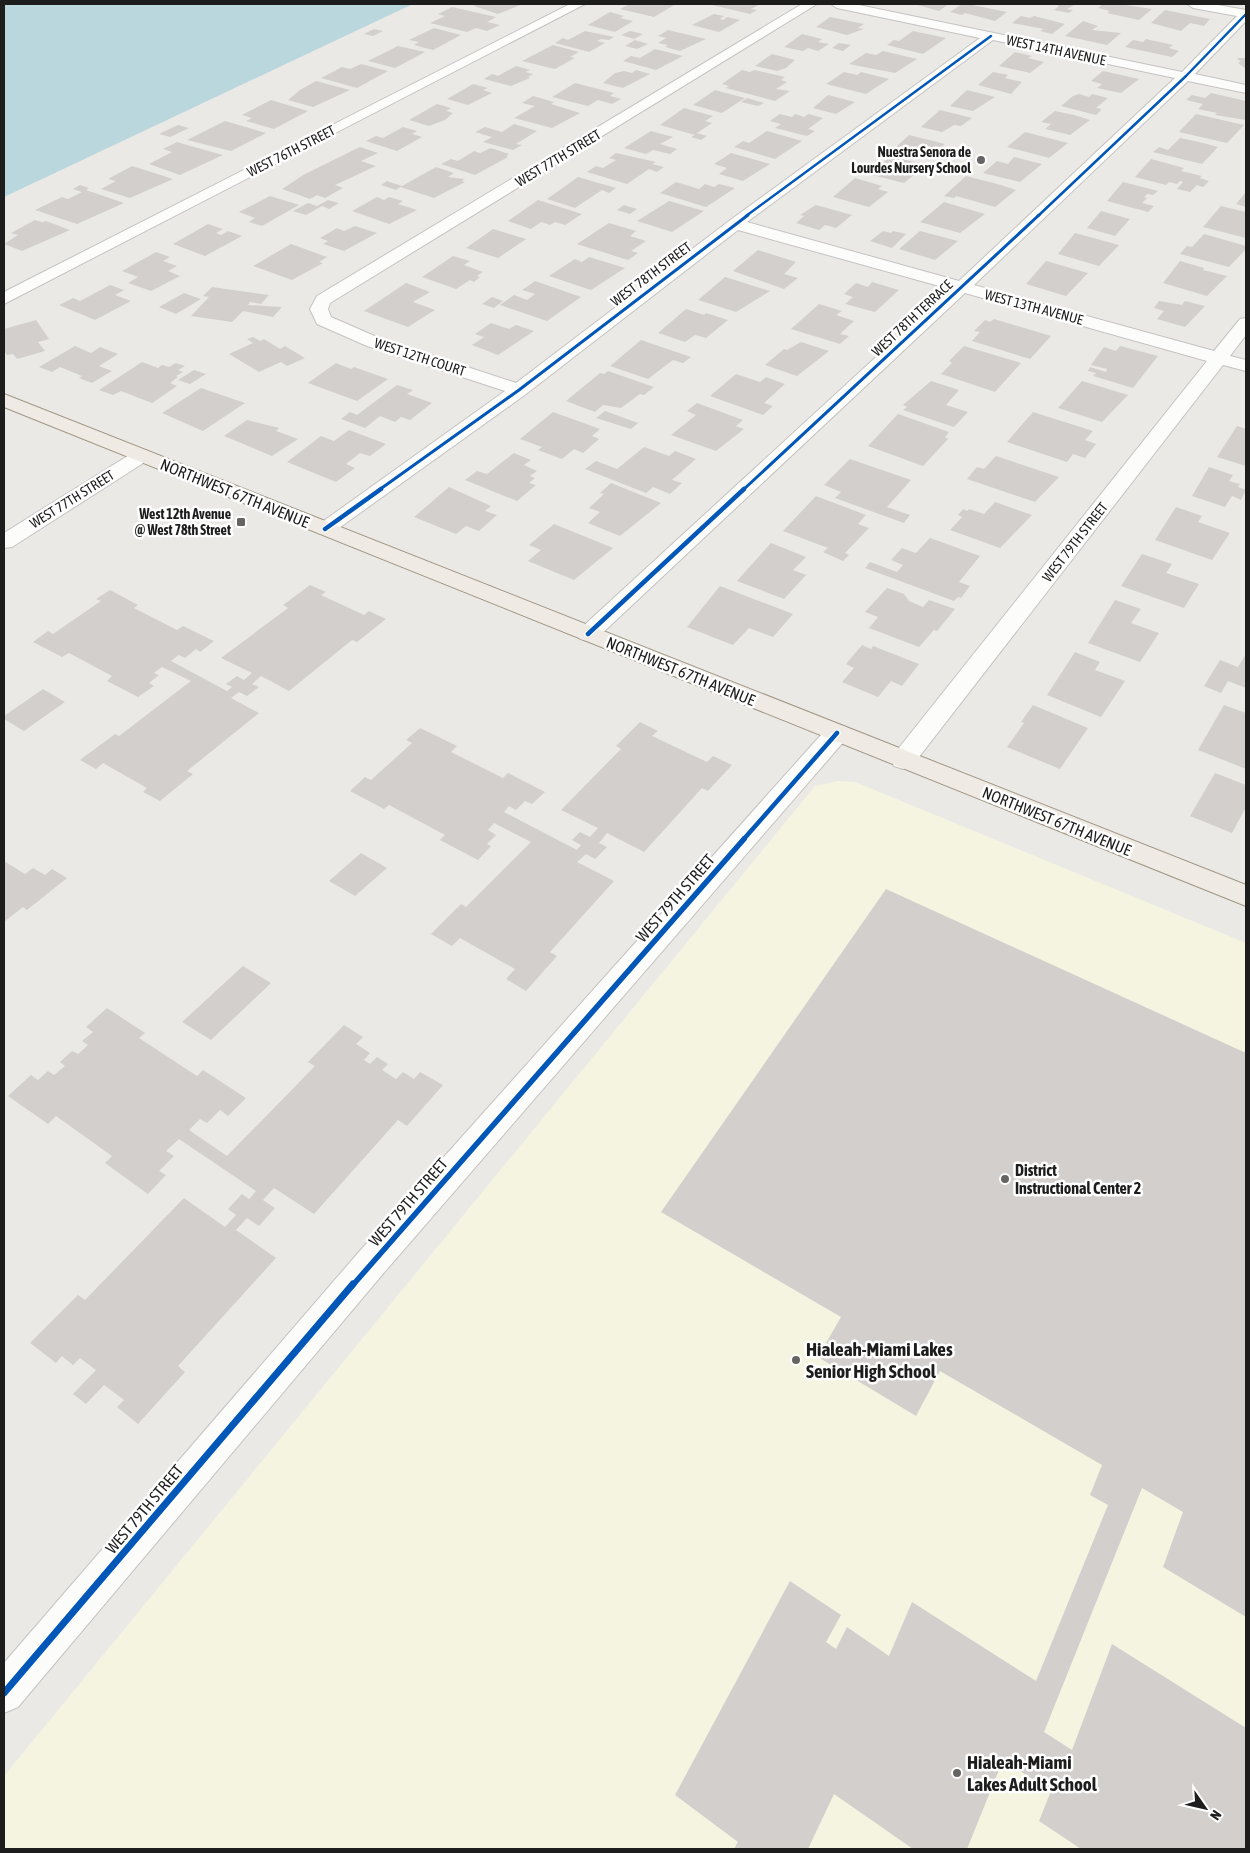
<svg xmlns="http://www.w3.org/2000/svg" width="1250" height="1853" font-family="'Asap Condensed',sans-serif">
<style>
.education{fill:#f5f4e0}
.water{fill:#bad7de}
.building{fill:#d2cfcd}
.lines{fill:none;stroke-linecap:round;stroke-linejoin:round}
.minor-casing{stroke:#c4c3c2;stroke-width:2}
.major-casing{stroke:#a09684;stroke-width:2}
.minor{fill:#fcfcfb;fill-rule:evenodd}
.major{fill:#efebe4;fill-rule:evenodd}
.cycleway-far4-casing{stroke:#fff;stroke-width:4.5}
.cycleway-far3-casing{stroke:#fff;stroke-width:5}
.cycleway-far2-casing{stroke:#fff;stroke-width:7}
.cycleway-far1-casing{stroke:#fff;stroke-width:9}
.cycleway-casing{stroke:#fff;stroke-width:10}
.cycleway-far4{stroke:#0057b8;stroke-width:2.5}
.cycleway-far3{stroke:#0057b8;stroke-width:3}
.cycleway-far2{stroke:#0057b8;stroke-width:4.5}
.cycleway-far1{stroke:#0057b8;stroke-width:5.5}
.cycleway{stroke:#0057b8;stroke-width:7}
.poi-dot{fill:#656463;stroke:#fff;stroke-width:2}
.labels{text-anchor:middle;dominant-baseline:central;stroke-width:5;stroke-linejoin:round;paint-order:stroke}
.far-street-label{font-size:14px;fill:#1d1d1d;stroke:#fff}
.far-poi-label{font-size:14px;font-weight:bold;fill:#1d1d1d;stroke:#fff;text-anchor:end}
.street-label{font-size:16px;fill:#1d1d1d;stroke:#fff}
.poi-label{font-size:16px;font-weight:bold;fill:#1d1d1d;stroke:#fff;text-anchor:start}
.near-poi-label{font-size:19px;font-weight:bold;fill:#1d1d1d;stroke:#fff;text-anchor:start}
</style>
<rect width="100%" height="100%" fill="#ebe9e6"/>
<path class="education" d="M838 781 855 782 1246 943V1849H4V1776L815 786Z"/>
<path class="water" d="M4 4H413L4 197Z"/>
<path class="building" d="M478 4H523L498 14 474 6Z
M630 4H676L654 17 620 9Z
M714 4H760L751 9 757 10 750 14 712 5Z
M914 4H949L939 11Z
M962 4H967L1007 12 995 21 965 13 962 15 950 12Z
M1055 4H1074V5L1067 9 1073 10 1069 13 1054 10 1059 6Z
M1103 4H1119L1152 9 1139 20 1107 13 1110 11 1098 8Z
M452 7 496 17 487 22 500 25 487 31 476 28 467 32 430 23 445 16 438 14Z
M1165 10 1210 19 1204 26 1190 23 1181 31 1151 23Z
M610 12 624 16 620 18 633 21 615 32 588 25Z
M714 14 724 16 720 19 723 20 727 17 740 20 719 32 692 25Z
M1021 16 1030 18 1034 16 1065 24 1052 34 1040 31 1044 29 1012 23Z
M830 17 864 24 858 28 864 29 847 35 816 27Z
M1083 21 1098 26 1092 30 1121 33 1107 45 1065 36Z
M434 28 461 35 433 50 414 45 419 42 409 40Z
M374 29 383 31 373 36 364 34Z
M668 30 706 39 680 51 665 47 668 45 658 43 666 38 658 36Z
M585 31 614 37 609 40 601 39 597 41 605 43 589 52 555 43 563 38 568 40Z
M630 31 643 34 634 39 621 35Z
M913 31 946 38 923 54 887 45 894 40 899 41Z
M802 34 822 39 818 42 829 44 818 51 808 48 803 51 784 47Z
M1146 39 1173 45 1169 48 1179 51 1172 57 1125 47 1133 40 1143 42Z
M635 40 648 44 637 49 625 46Z
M839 43 851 45 843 51 832 48Z
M553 45 579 52 570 57 575 58 555 69 522 61Z
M398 46 425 52 395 68 368 61Z
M655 49 683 56 656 70 623 61 631 56 640 58Z
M883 51 917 59 895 73 849 64 866 53 876 55Z
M1015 52 1032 56 1028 58 1044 62 1030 73 999 66Z
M772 54 795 60 786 68 777 71 755 66Z
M1237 58H1246V69L1238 63 1241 62Z
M361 64 388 71 357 88 321 78 342 67 350 69Z
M516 66 530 70 525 72 533 74 528 77 530 78 511 86 484 79 492 74 498 76Z
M636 70 650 74 623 88 603 83 615 73 624 71 632 73Z
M742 70 750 72 754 70 785 77 781 80 787 82 776 89 790 91 775 101 726 88 729 86 722 84Z
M1103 71 1139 79 1121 93 1097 88 1102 84 1091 81Z
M844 72 857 75 861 72 889 79 866 94 826 84Z
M993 72 1008 75 1005 78 1022 82 1011 94 978 85Z
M316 81 350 90 313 107 288 100 300 90Z
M575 83 614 93 610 96 621 99 612 104 598 100 588 106 552 97Z
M473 84 488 88 483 90 492 93 468 105 447 99Z
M715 90 745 98 722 113 693 105Z
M967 90 995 97 973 111 950 106Z
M1211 93 1246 101V120L1215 115 1217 113 1198 109 1203 104 1186 100 1192 95 1205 98Z
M1079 94 1089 97 1092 94 1108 98 1096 108 1102 109 1096 115 1061 106 1073 96Z
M828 95 855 102 836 114 813 108Z
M533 96 554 102 551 104 580 113 552 128 514 118 535 106 522 103Z
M747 98 764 103 758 106 741 102Z
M271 100 308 111 274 129 246 121 252 118 242 115Z
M437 104 451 108 446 111 453 113 445 120 429 126 409 120Z
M684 108 713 116 705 121 712 123 697 133 707 136 701 140 691 137 695 135 660 125Z
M940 110 972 118 961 126 954 125 942 132 921 127Z
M1055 111 1074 115 1090 120 1070 135 1045 129 1051 124 1041 122Z
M780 114 792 117 795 114 804 117 808 114 823 118 808 129 815 131 807 136 775 128 781 124 770 121Z
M1196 114 1244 125 1227 143 1179 132Z
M225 121 266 133 231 151 187 140Z
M514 124 537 131 516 144 522 145 513 150 483 142 492 137 475 132 485 127 502 132Z
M178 125 189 128 170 137 159 134Z
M403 127 417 131 412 134 422 137 397 151 366 141 376 136 383 138Z
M651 131 673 137 660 144 677 149 670 154 653 150 646 154 624 148Z
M767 131 802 141 775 159 734 147 743 141 749 143Z
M1025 132 1068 143 1049 158 1007 147Z
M909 135 945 144 935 152 925 150 918 155 894 149Z
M1180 138 1199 142 1218 147 1202 164 1153 152 1159 147 1168 150Z
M177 142 187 145 223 155 180 175 149 164 172 152 163 149Z
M360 147 378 153 361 161 376 166 335 185 343 188 325 198 317 195 310 199 282 189 305 174Z
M491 148 509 154 506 156 508 157 475 175 441 164 451 159 458 161 474 151 480 153Z
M616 153 656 162 652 164 664 167 657 172 649 169 627 184 587 172 596 166 603 168 616 160 609 158Z
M731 153 770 164 743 181 719 174 727 168 714 164Z
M891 156 926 165 904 183 860 172 868 166 876 168Z
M1014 157 1042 164 1020 182 983 173 997 161 1008 164Z
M1151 159 1184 168 1181 171 1202 176 1200 178 1209 181 1203 187 1197 185 1190 192 1177 189 1183 182 1180 181 1177 184 1169 182 1166 185 1135 177Z
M132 166 173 179 130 198 101 189 116 181 108 179Z
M436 167 454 173 448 177 464 179 462 181 465 182 434 198 400 187 396 190 381 185 387 181 402 186Z
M966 176 1001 185 1016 190 995 207 956 196 954 198 944 196Z
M578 177 616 188 609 193 602 190 575 208 547 199Z
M855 178 882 186 878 189 888 192 869 207 833 197Z
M676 182 699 189 705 184 714 187 719 184 735 188 706 207 660 193Z
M1123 182 1158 191 1153 195 1147 194 1144 197 1147 198 1142 203 1154 206 1148 212 1107 201Z
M80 185 89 188 86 190 124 203 77 224 35 210 62 197 68 199 82 192 73 189Z
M1246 192V207L1236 204Z
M270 196 299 205 262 226 249 222 255 218 239 212Z
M377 197 384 200 389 197 403 201 398 204 417 210 389 224 352 211Z
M328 200 339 203 329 209 322 206 306 215 293 211 308 203 317 206Z
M538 200 582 214 565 225 555 222 550 225 541 222 531 229 508 221Z
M669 201 704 211 672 232 637 221Z
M944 202 985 214 960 233 920 222Z
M624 205 637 209 630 214 617 210Z
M816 205 852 215 836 228 825 225 819 230 796 223 804 216 800 215Z
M1221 206 1246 212V238L1203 227Z
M1101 211 1130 219 1115 236 1087 228Z
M35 220 42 222 46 221 70 230 22 251 4 244 18 235 11 233Z
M609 223 636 231 630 236 646 241 631 251 638 253 628 260 577 244Z
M208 224 223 229 216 233 221 235 228 231 242 236 205 256 173 244Z
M355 226 377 233 344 251 323 244 328 241 320 238 337 228 344 231Z
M493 229 526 239 498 258 466 248Z
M883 231 891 233 893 231 906 234 892 248 870 241Z
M920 231 958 241 935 260 899 249Z
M1075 233 1119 245 1099 266 1058 254Z
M1204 234 1246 246V249L1229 267 1180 254 1187 246 1192 247Z
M291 244 327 257 319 262 323 263 292 280 253 266Z
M758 250 796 262 784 274 798 278 784 289 733 271Z
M156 252 170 257 163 261 177 266 168 271 180 276 151 291 128 283 138 277 122 271Z
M453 256 470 261 464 265 483 272 477 276 480 277 474 282 470 280 456 289 422 277Z
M589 257 625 268 591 290 549 276 575 259 582 262Z
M1046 261 1088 273 1066 296 1026 284Z
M1180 261 1204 268 1203 270 1227 276 1207 296 1163 283Z
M725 277 770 291 736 312 698 300Z
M535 281 581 297 547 321 500 305 514 295 527 300 535 294 522 290Z
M872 282 899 290 875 312 845 304 853 297 844 294 856 283 868 287Z
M406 283 430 292 413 302 435 310 408 327 364 311Z
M110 285 124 290 115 295 131 301 95 320 59 305 73 298 80 301Z
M212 287 269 295 261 304 250 302 248 305 282 307 273 317 243 311 232 322 191 316 209 297 203 296Z
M184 293 201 299 176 314 159 307Z
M492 297 503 301 494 308 482 304Z
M1159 301 1182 305 1185 301 1205 306 1185 327 1157 319 1164 311 1154 308Z
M819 304 842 311 836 315 854 321 840 334 849 336 840 344 791 329Z
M686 309 704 315 706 313 728 320 706 338 695 335 685 342 658 333Z
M994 319 1051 336 1030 359 972 341 980 332 974 331 985 320 990 322Z
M36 320 49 339 38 342 45 351 17 359 13 354 7 355 4 351V329Z
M491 323 509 329 516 325 534 331 498 355 472 345 484 337 475 334Z
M253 337 260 341 264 339 280 349 285 346 305 358 287 366 281 362 259 372 229 354 253 343 247 339Z
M641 340 691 357 683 363 673 360 648 379 610 366Z
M801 342 829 351 797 376 765 365 784 349 787 350Z
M75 346 91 353 100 347 118 354 99 366 112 371 92 383 79 378 82 376 60 367 52 372 39 367Z
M964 346 1021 363 995 392 941 374 952 363 949 361Z
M1120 346 1158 356 1133 388 1093 376 1096 373 1088 371 1090 367 1106 372 1107 369 1091 365 1104 347 1116 351Z
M142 362 158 368 162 365 169 367 176 363 185 366 178 370 183 372 176 376 178 377 170 383 177 386 152 403 121 391 113 395 99 390Z
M336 363 351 369 354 367 388 379 357 401 308 383Z
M194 370 206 374 190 384 178 380Z
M608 371 654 387 644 395 640 394 621 408 603 405 595 412 566 401 600 373 604 374Z
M736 374 760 382 766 377 785 384 764 403 773 406 763 415 710 396Z
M931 381 959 390 946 405 968 412 954 427 903 410 907 407 903 405Z
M1082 381 1128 395 1102 422 1058 408Z
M397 385 413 390 407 394 432 403 410 420 401 417 395 422 380 416 365 428 341 419 350 412 357 415Z
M201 388 245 403 203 431 162 413Z
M697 403 743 420 736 426 744 429 716 451 671 435 696 415 687 411Z
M605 411 638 423 631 429 596 418Z
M553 412 600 429 592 436 599 439 583 453 574 449 562 459 538 450 542 447 520 439Z
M1033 412 1093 431 1085 440 1096 444 1085 458 1073 454 1067 462 1007 442Z
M898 414 949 432 945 437 948 439 923 466 868 446Z
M247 420 279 428 276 431 298 439 272 456 224 436Z
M1237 426 1246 429V466L1217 457Z
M349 430 386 444 370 456 360 453 346 464 355 468 336 482 287 462 321 436 334 441Z
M644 447 669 456 675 451 696 459 672 480 682 483 670 494 653 487 646 493 585 469 596 461 617 469Z
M514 453 531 460 524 465 537 471 530 476 535 478 529 483 536 485 517 501 465 480 477 471 487 474Z
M996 456 1059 477 1035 502 967 479 977 467 984 469Z
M850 459 911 480 887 507 910 515 904 523 835 498 841 492 824 485Z
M1209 467 1233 475 1229 481 1240 484 1238 487 1246 490 1241 500 1232 496 1225 507 1192 496Z
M611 483 661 503 620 536 588 523 600 512 589 508 604 494 600 493Z
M449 487 491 506 485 511 497 515 479 531 466 526 456 534 414 517Z
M816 496 866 515 858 524 869 528 845 553 849 555 843 561 823 552 828 548 783 531Z
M995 502 1032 515 1000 548 950 530 962 517 958 515 963 509 967 511 969 509 984 514Z
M1176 507 1202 516 1198 522 1230 533 1212 560 1155 540Z
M554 524 613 548 574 580 528 561 541 550 529 545Z
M930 538 980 556 959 582 970 586 961 598 958 597 954 601 865 568 870 562 897 572 903 565 891 560 902 548 916 553Z
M771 543 806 557 793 570 806 575 784 599 737 581Z
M1142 554 1172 564 1166 573 1199 584 1184 608 1121 586Z
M310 585 326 592 321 595 364 615 369 611 386 619 357 642 352 640 289 691 261 676 252 684 259 687 247 696 239 692 231 698 259 713 187 771 193 774 160 801 143 792 147 788 103 763 96 769 80 760 115 734 119 736 191 681 162 667 154 673 159 675 149 683 154 686 138 697 107 681 112 676 69 653 62 657 33 642 48 631 53 634 101 601 96 599 110 590 138 605 134 608 177 630 183 626 214 641 200 652 196 649 185 658 179 655 171 661 227 691 232 687 226 684 237 676 244 680 252 673 221 658 288 608 283 605Z
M720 586 793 614 773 637 749 628 733 645 687 627Z
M887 588 904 594 909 601 923 607 929 600 955 609 937 631 934 630 919 647 869 628 878 617 865 612Z
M1115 600 1141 609 1131 623 1159 633 1140 662 1088 643Z
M862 645 871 649 873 646 919 664 902 686 891 681 878 697 842 682 854 668 846 664Z
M1075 652 1100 662 1095 670 1125 681 1101 717 1047 695Z
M1246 654V688L1228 681 1221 693 1204 686 1220 660 1238 667Z
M43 689 65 702 24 731 4 719V716Z
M1033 705 1088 728 1060 769 1007 747 1024 723 1021 722Z
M1224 705 1246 713V769L1198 750Z
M640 722 658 731 652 736 707 762 713 756 732 765 708 791 702 788 644 852 607 833 599 843 607 847 595 859 586 854 577 862 614 881 550 952 557 956 526 991 506 979 515 969 460 938 452 946 431 934 461 904 466 907 531 842 494 823 488 830 496 835 487 844 491 846 478 860 440 840 445 835 389 805 384 809 350 791 365 777 371 780 412 743 406 740 420 728 457 746 451 752 503 778 508 773 545 792 532 804 525 801 516 810 509 806 504 812 577 850 581 845 572 840 580 832 590 837 598 828 561 810 621 749 616 746Z
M1215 773 1246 785V807L1232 833 1190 816Z
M361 853 387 868 355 896 329 881Z
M4 861 25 874 33 868 45 875 52 869 67 878 27 910 23 907 4 922Z
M886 889 1246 1053V1617L1163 1567 1183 1512 1142 1488 1044 1732 1072 1750 1112 1644 1246 1728V1849H1081L1039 1821 1051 1791 1003 1760 967 1849H913L834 1794 808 1849H734L738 1842 675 1795 790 1581 841 1615 826 1642 836 1649 847 1627 889 1656 912 1602 1036 1681 1108 1505 1090 1495 1102 1465 940 1371 916 1416 818 1357 841 1317 661 1212Z
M243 966 271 983 211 1040 182 1022Z
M107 1008 145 1033 139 1038 197 1076 203 1070 246 1098 228 1116 220 1110 207 1123 200 1119 189 1130 227 1156 315 1066 308 1062 344 1025 363 1037 356 1044 370 1053 364 1060 370 1064 377 1057 388 1064 382 1070 396 1079 403 1072 414 1079 420 1072 443 1085 407 1126 398 1120 314 1214 274 1188 263 1200 275 1208 259 1226 247 1218 236 1230 276 1258 178 1366 185 1372 138 1424 117 1407 124 1400 104 1385 86 1404 73 1394 96 1370 80 1358 73 1365 62 1356 56 1363 30 1343 78 1295 85 1300 184 1198 225 1227 236 1215 228 1209 242 1194 249 1199 256 1191 179 1139 166 1151 174 1156 159 1171 166 1175 148 1194 105 1163 112 1156 56 1116 48 1124 8 1096 31 1075 38 1080 48 1071 54 1075 65 1066 60 1062 72 1051 78 1054 88 1045 82 1041 93 1032 86 1027Z"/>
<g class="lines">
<g class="minor-casing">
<path id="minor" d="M570 4H585L4 304V292Z
M802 4H817L330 303 328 309 331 317 379 338 516 383 729 221 980 38 837 8 831 4H854L1182 72 1237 16 1193 8 1187 4H1212L1246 10V21L1195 74 1246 85V93L1188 81 974 285 1214 351 1240 319 1246 318V335L1230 356 1246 360V371L1223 365 912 766 903 769 894 766 891 760 894 754 1207 361 965 293 596 639 588 641 580 639 577 634 580 629 950 289 738 230 526 394 332 533 325 535 318 533 314 529 318 525 505 391 367 346 317 324 310 309 317 296ZM993 40 1175 78 959 281 747 222Z
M141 450 148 452 151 456 148 460 12 547 4 548V533L134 452Z
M837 725 846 727 849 733 846 739 382 1275 18 1707 4 1713V1663L358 1253 828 727Z"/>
</g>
<g class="major-casing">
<path id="major" d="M4 394 1246 885V906L4 407Z"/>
</g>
<use href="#minor" class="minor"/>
<use href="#major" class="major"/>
<g class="cycleway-far4-casing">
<path id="cycleway-far4" d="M746 216 991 36
M1038 216 1186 76 1246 14"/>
</g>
<g class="cycleway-far3-casing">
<path id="cycleway-far3" d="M379 490 519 390 748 215
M743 490 1039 215"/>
</g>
<g class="cycleway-far2-casing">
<path id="cycleway-far2" d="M325 529 381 489
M588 634 744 489
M743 840 837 733"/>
</g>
<g class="cycleway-far1-casing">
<path id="cycleway-far1" d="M352 1286 744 839"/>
</g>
<g class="cycleway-casing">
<path id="cycleway" d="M4 1693 353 1284"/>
</g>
<use href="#cycleway-far4" class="cycleway-far4"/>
<use href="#cycleway-far3" class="cycleway-far3"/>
<use href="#cycleway-far2" class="cycleway-far2"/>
<use href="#cycleway-far1" class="cycleway-far1"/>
<use href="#cycleway" class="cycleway"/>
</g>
<g class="poi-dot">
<circle cx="981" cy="160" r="5"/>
<rect x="236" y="517" width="10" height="10" rx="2.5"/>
<circle cx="1005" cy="1179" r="5"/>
<circle cx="796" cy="1360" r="5"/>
<circle cx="957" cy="1773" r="5"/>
</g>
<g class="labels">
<g class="far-street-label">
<text transform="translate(1056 50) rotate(12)">WEST 14TH AVENUE</text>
<text transform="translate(291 151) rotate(-27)">WEST 76TH STREET</text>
<text transform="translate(558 158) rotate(-31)">WEST 77TH STREET</text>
<text transform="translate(651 274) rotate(-37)">WEST 78TH STREET</text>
<text transform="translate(1034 307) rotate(15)">WEST 13TH AVENUE</text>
<text transform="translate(912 318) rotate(-43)">WEST 78TH TERRACE</text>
<text transform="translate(420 357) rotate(18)">WEST 12TH COURT</text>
<text transform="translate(72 499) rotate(-32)">WEST 77TH STREET</text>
<text transform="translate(1075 542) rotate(-52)">WEST 79TH STREET</text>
</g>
<g class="far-poi-label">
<text x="971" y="152">Nuestra Senora de<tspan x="971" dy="16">Lourdes Nursery School</tspan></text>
<text x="231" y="514">West 12th Avenue<tspan x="231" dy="16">@ West 78th Street</tspan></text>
</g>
<g class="street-label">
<text transform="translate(235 493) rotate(22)">NORTHWEST 67TH AVENUE</text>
<text transform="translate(681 671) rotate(22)">NORTHWEST 67TH AVENUE</text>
<text transform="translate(1057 821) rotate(22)">NORTHWEST 67TH AVENUE</text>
<text transform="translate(675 898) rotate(-49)">WEST 79TH STREET</text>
<text transform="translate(408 1202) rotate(-49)">WEST 79TH STREET</text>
<text transform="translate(144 1509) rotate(-50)">WEST 79TH STREET</text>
</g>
<g class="poi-label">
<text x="1015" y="1170">District<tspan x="1015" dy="18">Instructional Center 2</tspan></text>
</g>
<g class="near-poi-label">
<text x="806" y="1349">Hialeah-Miami Lakes<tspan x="806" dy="22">Senior High School</tspan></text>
<text x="967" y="1762">Hialeah-Miami<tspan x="967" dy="22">Lakes Adult School</tspan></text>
</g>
</g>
<rect width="1250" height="1853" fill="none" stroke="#1d1d1d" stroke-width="10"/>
<g transform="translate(1205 1808) rotate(124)" stroke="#ffffff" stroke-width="4" paint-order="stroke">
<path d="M0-4L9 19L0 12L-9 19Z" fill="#1d1d1d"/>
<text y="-8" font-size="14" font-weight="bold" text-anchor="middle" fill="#1d1d1d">N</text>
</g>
</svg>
